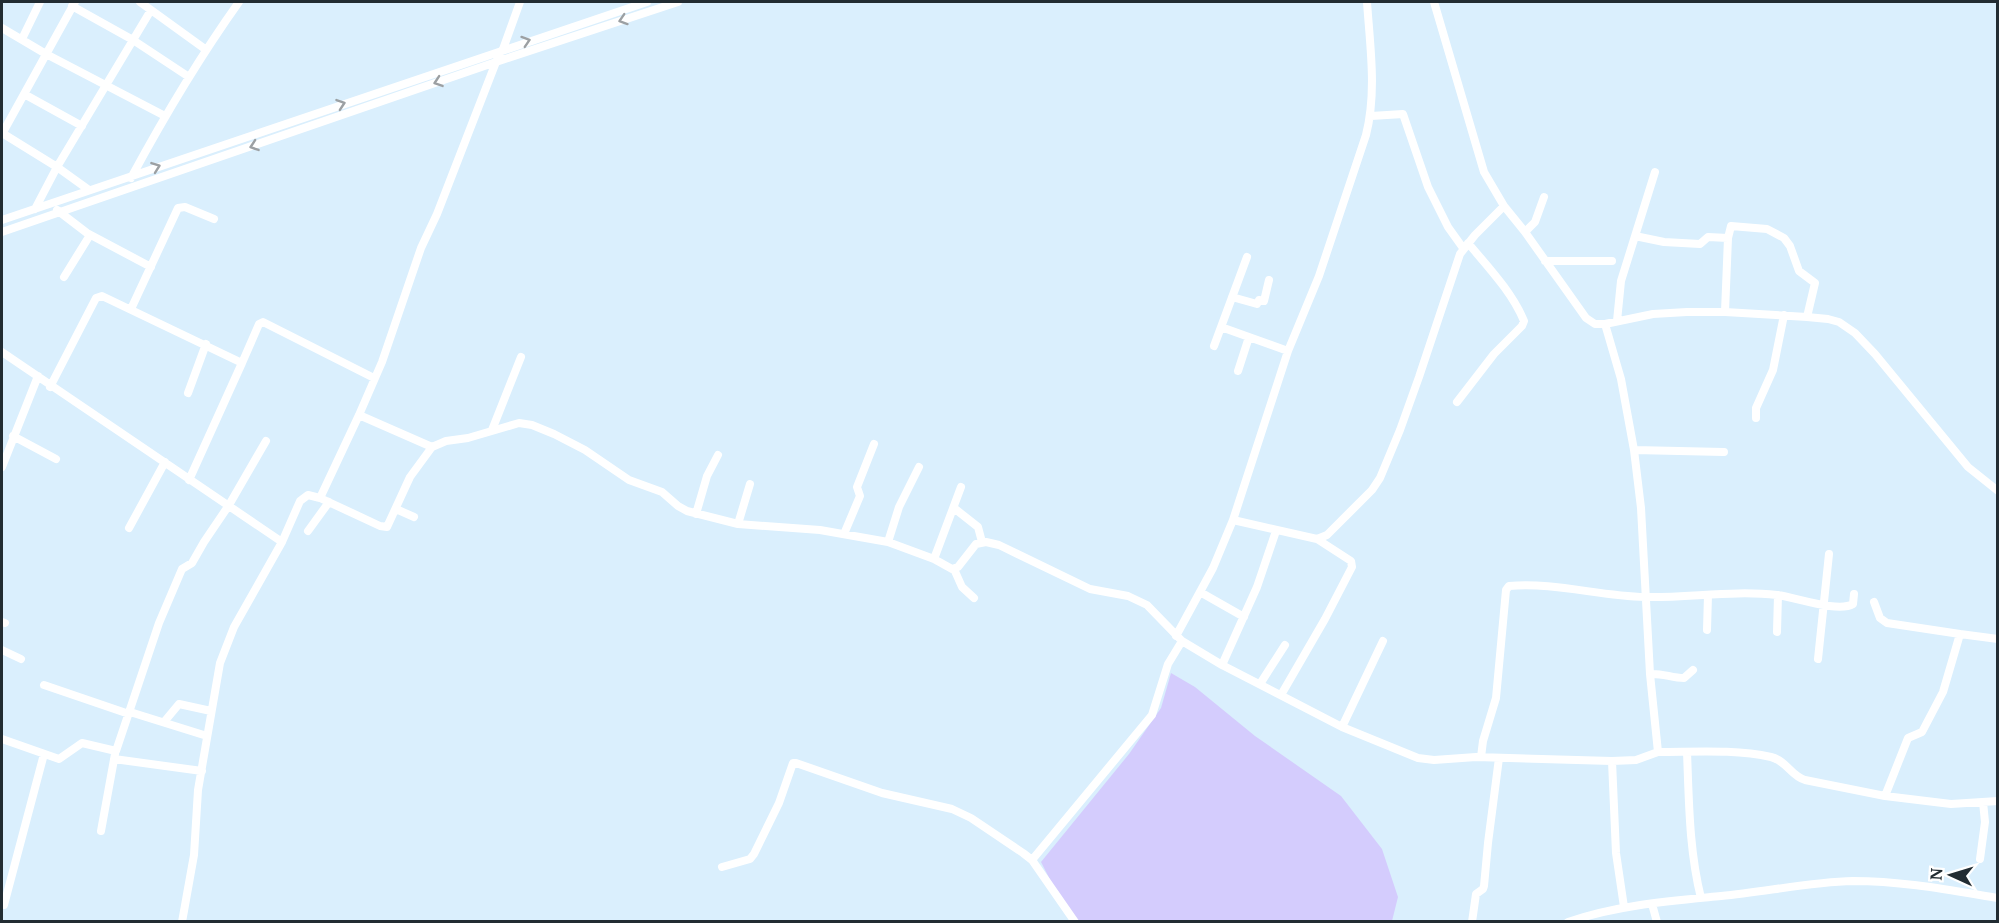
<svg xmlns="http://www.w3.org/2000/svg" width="1999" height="923" font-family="'PT Serif',serif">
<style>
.green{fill:#d4ccfd}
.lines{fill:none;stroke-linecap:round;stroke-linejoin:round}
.minor{stroke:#fff;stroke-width:8}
.oneway{stroke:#9ca0a3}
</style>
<rect width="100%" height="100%" fill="#daeffd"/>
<path class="green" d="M1171 673 1195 687 1255 736 1341 796 1382 849 1398 897 1392 921H1075L1060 899 1041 862 1129 754 1161 708Z"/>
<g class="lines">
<path class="minor" d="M140 2 205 49
M72 6 133 40 189 77
M2 28 46 54 165 116
M22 39 40 2
M24 94 82 126
M1371 116 1403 114 1428 187 1448 227 1463 248
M2 133 57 167 89 190
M2 134 75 2
M131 178C164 117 199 58 239 2
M35 209 57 167 151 10
M57 210 87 233 151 267
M2 220 647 2
M2 232 496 62 678 2
M1525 232 1535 222 1544 197
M1635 236 1664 242 1700 244 1708 237 1728 238 1731 226 1767 229 1784 238 1790 246 1799 271 1815 283 1807 317
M1545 261H1612
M64 277 90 235
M1232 297 1257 304 1259 300 1264 301 1269 280
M131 309 178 208 185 207 214 219
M1725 312 1728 238
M1617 321 1621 281 1655 172
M1605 324 1653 314 1687 312H1725L1807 317 1828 319 1839 322 1855 333 1875 354 1968 467 1998 491
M1221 327 1288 351
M1214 346 1247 257
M2 352 282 542
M242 363 259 324 263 322 374 378
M1238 371 1249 337
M50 387 96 298 102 296 242 363 189 480
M188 393 206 344
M1457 402 1494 354 1522 326 1524 321C1512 292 1488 267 1468 243
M359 415 432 447
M1756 418V408L1773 370 1784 315
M492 430 521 357
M13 436 56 459
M1634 450 1724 452
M2 467 38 376
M320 498 380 526 387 527 410 477 432 447 446 441 468 438 519 423 532 425 554 434 585 450 629 480 662 492 678 506 687 511 738 524 820 530 888 542 934 559 952 569 958 567 976 544 986 542 999 545 1090 589 1128 596 1147 605 1182 641 1222 665 1342 727 1418 758 1434 760 1476 757 1612 761 1636 760 1658 752 1650 674 1641 508 1634 450 1621 379 1605 324H1595L1586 318 1525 232 1504 206 1484 172 1434 2
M954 508 978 527 982 542
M396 509 414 517
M696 514 707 476 718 455
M1233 520 1317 539 1327 535 1372 490 1380 478 1400 430 1419 377 1460 254 1475 235 1504 206
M738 524 750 484
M129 528 165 462
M308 531 329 502
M844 534 860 496 857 487 874 444
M888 542 899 507 919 467
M934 559 961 487
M954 569 962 587 974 598
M1200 592 1244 617
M1874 602 1880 618 1887 623 1960 634
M2 622 5 623
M1707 630 1708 595
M1777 632 1778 595
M1176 636 1213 568 1233 520 1288 351 1319 276 1366 135C1377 92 1370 46 1367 2
M2 650 21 659
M1818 659 1829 554
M1222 665 1257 587 1276 531
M1650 674C1662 673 1672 678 1684 678L1693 670
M1260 684 1285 645
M44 685 129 714
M1281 695 1325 619 1352 567 1351 561 1317 539
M130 712 207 736
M164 722 179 704 211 711
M1342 727 1383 641
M2 739 59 759 82 743 116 751 159 623 182 569 192 563 204 542 229 505 266 441
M1658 752C1695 752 1735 749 1771 757 1787 761 1791 776 1805 780L1885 796 1951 804 1998 801
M1687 752C1689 801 1689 850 1701 898
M1481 757 1483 741 1496 698 1506 590 1509 586C1554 582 1599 596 1645 597 1689 598 1733 590 1777 595 1795 597 1838 613 1853 604L1854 594
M114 759 202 771
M1612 761 1616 853 1624 907
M1885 796 1908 738 1922 732 1943 692 1960 634 1998 639
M101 831 115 754
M1980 859 1985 822 1983 802
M1032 860 1152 715 1168 664 1182 641
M722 867 750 859 754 854 779 803 793 763H796L882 793 952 809 971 818 1023 853 1032 860 1075 922
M1652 904 1657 922
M4 905 44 754
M182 922 194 855 198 790 220 663 234 627 282 542 300 501 308 495 320 498 359 415 382 362 421 248 437 214 496 62 503 49 520 2
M1472 922 1476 894 1483 889 1484 886 1488 843 1499 758
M1568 922C1617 905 1670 901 1721 896 1765 892 1809 882 1853 881 1902 881 1949 890 1998 898"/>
</g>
<defs><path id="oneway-chevron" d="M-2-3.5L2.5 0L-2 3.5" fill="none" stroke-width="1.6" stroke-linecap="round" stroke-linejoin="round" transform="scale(1.5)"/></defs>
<g class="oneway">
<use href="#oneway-chevron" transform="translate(623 20) rotate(162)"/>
<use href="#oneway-chevron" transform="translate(526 41) rotate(-18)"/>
<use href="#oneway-chevron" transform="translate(438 82) rotate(161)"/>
<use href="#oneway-chevron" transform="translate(341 104) rotate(-19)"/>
<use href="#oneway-chevron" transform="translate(254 146) rotate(161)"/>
<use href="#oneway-chevron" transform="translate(156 167) rotate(-20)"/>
</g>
<rect width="1999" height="923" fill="none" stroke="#222c32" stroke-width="6"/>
<g transform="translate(1951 875) rotate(274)" stroke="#ffffff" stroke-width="4.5" paint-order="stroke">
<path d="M0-4.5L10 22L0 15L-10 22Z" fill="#222c32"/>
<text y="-9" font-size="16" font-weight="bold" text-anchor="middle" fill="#222c32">N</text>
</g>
</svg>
